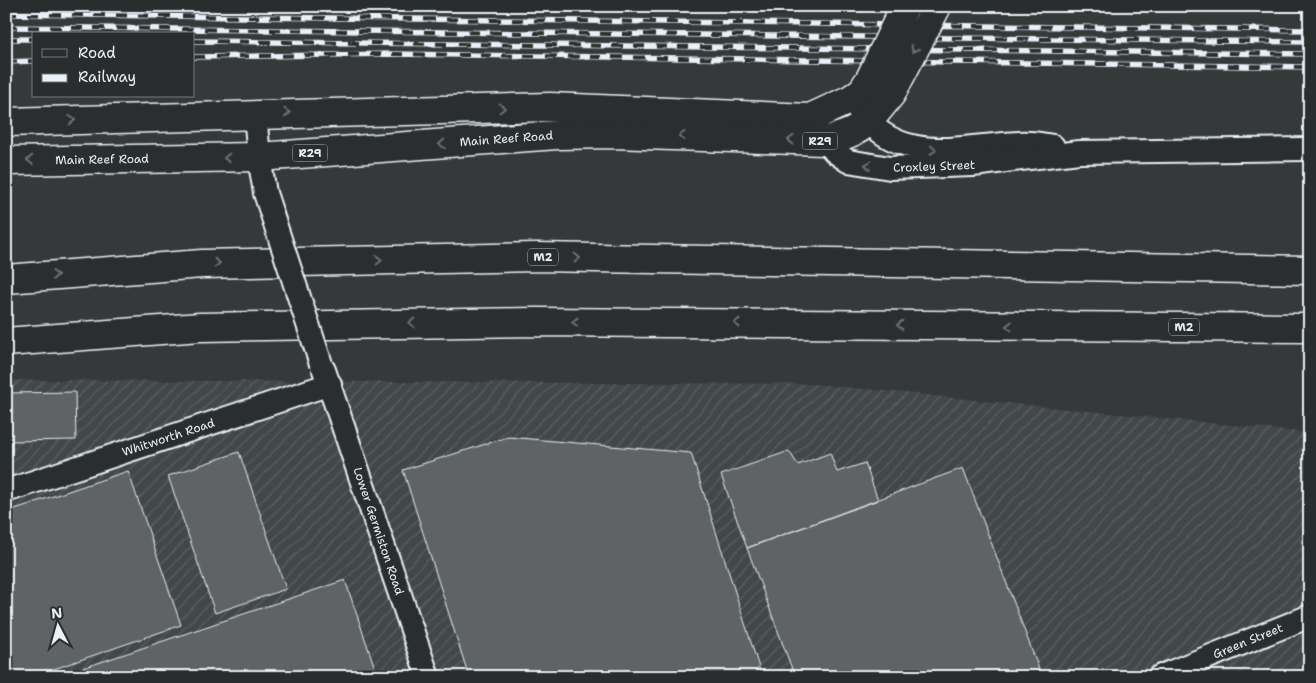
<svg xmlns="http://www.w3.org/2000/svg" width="1316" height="683" font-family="'Shantell Sans',sans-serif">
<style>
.industrial{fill:url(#industrial-furrows)}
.forest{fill:url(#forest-firs);stroke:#9aa1a5}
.building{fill:#5f6365;stroke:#e8f1f8}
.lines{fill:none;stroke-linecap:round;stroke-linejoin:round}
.minor-casing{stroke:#e8f1f8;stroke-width:26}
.primary-casing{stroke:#e8f1f8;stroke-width:31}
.motorway-casing{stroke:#e8f1f8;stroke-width:31}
.minor{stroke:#2a2d2e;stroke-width:22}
.primary{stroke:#2a2d2e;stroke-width:28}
.motorway{stroke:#2a2d2e;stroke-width:28}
.rail-casing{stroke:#e8f1f8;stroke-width:5.5}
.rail{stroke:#2a2d2e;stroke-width:4;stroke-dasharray:11;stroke-linecap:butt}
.minor-bridge-casing{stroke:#e8f1f8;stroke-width:26;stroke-linecap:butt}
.primary-bridge-casing{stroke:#e8f1f8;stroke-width:31;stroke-linecap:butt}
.minor-bridge{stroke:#2a2d2e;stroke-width:22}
.primary-bridge{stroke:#2a2d2e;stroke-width:28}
.oneway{stroke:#6c7275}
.labels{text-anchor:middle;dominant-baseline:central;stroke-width:5;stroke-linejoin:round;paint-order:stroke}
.shield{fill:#2a2d2e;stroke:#afb6bb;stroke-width:1}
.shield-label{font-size:11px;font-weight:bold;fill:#e8f1f8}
.street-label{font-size:12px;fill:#e8f1f8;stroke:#2a2d2e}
</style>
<defs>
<pattern id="industrial-furrows" width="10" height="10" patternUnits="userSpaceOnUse" patternTransform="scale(1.25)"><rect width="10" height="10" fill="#424647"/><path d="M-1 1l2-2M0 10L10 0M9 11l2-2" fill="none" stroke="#5d6162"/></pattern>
<pattern id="forest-firs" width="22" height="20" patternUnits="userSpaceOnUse" patternTransform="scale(1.25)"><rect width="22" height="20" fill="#4d5152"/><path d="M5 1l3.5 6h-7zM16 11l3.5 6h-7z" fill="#676a6c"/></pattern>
</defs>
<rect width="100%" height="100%" fill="#35393a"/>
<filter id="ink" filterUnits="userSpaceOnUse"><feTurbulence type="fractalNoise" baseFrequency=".02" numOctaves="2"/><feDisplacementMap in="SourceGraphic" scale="10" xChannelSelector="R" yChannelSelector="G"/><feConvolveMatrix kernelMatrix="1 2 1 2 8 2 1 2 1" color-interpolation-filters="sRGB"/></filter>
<g filter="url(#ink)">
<path class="industrial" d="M6 380 815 384 1310 433V677H6Z"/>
<path class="forest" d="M990 6H1310V11L990 7Z"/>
<path class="building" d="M75 392 76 440 11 441V456H6V393Z
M508 437 691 453 762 677H469L403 470Z
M789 451 798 465 830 453 837 472 865 463 878 500 747 548 721 475Z
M239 452 286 589 215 613 168 476Z
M963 468 1042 677H795L747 548Z
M128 471 181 625 31 677H12L6 661V512Z
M345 580 378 677H69L68 673Z"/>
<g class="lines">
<g class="minor-casing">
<g id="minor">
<path d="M857 108C899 167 958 146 1018 143 1029 142 1042 144 1053 146"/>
<path d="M255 114 259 157 265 193"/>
<path id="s1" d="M817 130 835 152 848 161 890 168 973 165 1079 152 1310 149"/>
<path id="s2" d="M324 370 428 677"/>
<path id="s3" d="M6 491 330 384"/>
<path id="s4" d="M1159 677 1310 616"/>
</g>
</g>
<g class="primary-casing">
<g id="primary">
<path d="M6 122 550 107 810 118 851 99 862 91 870 79"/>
<path id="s5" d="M6 161 259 157 557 135 613 134 824 141C863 132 867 124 891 94"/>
</g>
</g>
<g class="motorway-casing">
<path id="motorway" d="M6 279 202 264 536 257 1310 270
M6 342 200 327 536 322 1310 328"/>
</g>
<use href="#minor" class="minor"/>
<use href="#primary" class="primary"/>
<use href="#motorway" class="motorway"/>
<g class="rail-casing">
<path id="rail" d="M6 14 1310 30
M6 27 1310 42
M6 39H34
M194 41 1310 54
M194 57 392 54 1310 67
M6 62 34 61"/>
</g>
<use href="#rail" class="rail"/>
<g class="minor-bridge-casing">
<path id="minor-bridge" d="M265 193 321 364"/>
</g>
<g class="primary-bridge-casing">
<path id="primary-bridge" d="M870 79 905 6
M891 94 937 6"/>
</g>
<use href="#minor-bridge" class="minor-bridge"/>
<use href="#primary-bridge" class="primary-bridge"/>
</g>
<defs><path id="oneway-chevron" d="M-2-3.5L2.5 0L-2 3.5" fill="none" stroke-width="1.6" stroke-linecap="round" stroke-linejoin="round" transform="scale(1.25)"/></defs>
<g class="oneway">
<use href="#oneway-chevron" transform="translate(914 49) rotate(118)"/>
<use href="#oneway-chevron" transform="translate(502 108) rotate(-1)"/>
<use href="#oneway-chevron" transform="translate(287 113) rotate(-1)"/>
<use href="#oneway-chevron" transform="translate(72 120) rotate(-2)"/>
<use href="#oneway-chevron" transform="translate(682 136) rotate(-178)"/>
<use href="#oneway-chevron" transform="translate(791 140) rotate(-178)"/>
<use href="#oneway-chevron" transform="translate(442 144) rotate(176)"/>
<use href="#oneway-chevron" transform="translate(933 150) rotate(4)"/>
<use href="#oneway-chevron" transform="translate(227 158) rotate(179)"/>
<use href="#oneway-chevron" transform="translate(30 160) rotate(179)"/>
<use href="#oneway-chevron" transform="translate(868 165) rotate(-171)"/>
<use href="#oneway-chevron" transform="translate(577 258) rotate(1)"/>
<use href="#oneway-chevron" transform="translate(379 260) rotate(-1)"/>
<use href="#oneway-chevron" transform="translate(217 263) rotate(-1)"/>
<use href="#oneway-chevron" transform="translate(55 275) rotate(-5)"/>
<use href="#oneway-chevron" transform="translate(575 322) rotate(-180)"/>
<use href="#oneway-chevron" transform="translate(412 323) rotate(179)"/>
<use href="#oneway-chevron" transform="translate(737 323) rotate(-180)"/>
<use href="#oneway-chevron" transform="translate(900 325) rotate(-180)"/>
<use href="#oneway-chevron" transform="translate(1009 326) rotate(-179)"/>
</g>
</g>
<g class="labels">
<g class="shield">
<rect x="802.5" y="132.5" width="35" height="17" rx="4"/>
<rect x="292.5" y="144.5" width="35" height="17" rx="4"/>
<rect x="528" y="248.5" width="30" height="17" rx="4"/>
<rect x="1169" y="318.5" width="30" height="17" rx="4"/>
</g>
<g class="shield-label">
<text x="820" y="141">R29</text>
<text x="310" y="153">R29</text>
<text x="543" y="257">M2</text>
<text x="1184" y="327">M2</text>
</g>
<g class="street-label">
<text stroke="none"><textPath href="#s5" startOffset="501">Main Reef Road</textPath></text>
<text stroke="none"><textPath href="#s5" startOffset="96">Main Reef Road</textPath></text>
<text stroke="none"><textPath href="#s1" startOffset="131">Croxley Street</textPath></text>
<text stroke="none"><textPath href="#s3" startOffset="171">Whitworth Road</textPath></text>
<text stroke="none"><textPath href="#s2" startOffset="170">Lower Germiston Road</textPath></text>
<text stroke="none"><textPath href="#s4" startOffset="96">Green Street</textPath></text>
</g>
</g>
<rect width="1316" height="683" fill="none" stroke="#2a2d2e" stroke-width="25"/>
<rect x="12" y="12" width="1291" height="658" fill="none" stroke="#e8f1f8" stroke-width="2" filter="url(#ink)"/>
<rect x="32" y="32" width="162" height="65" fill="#2a2d2e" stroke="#767b7f"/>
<rect x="42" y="49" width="25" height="8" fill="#2a2d2e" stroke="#767b7f"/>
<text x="78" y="58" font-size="15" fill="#e8f1f8">Road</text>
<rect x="42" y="74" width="25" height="8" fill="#e8f1f8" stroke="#767b7f"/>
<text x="78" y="82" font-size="15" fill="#e8f1f8">Railway</text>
<g transform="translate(58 626) rotate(354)" stroke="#2a2d2e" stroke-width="4" paint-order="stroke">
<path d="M0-4L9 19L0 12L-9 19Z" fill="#e8f1f8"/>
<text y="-8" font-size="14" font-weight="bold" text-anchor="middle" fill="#e8f1f8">N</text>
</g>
</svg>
